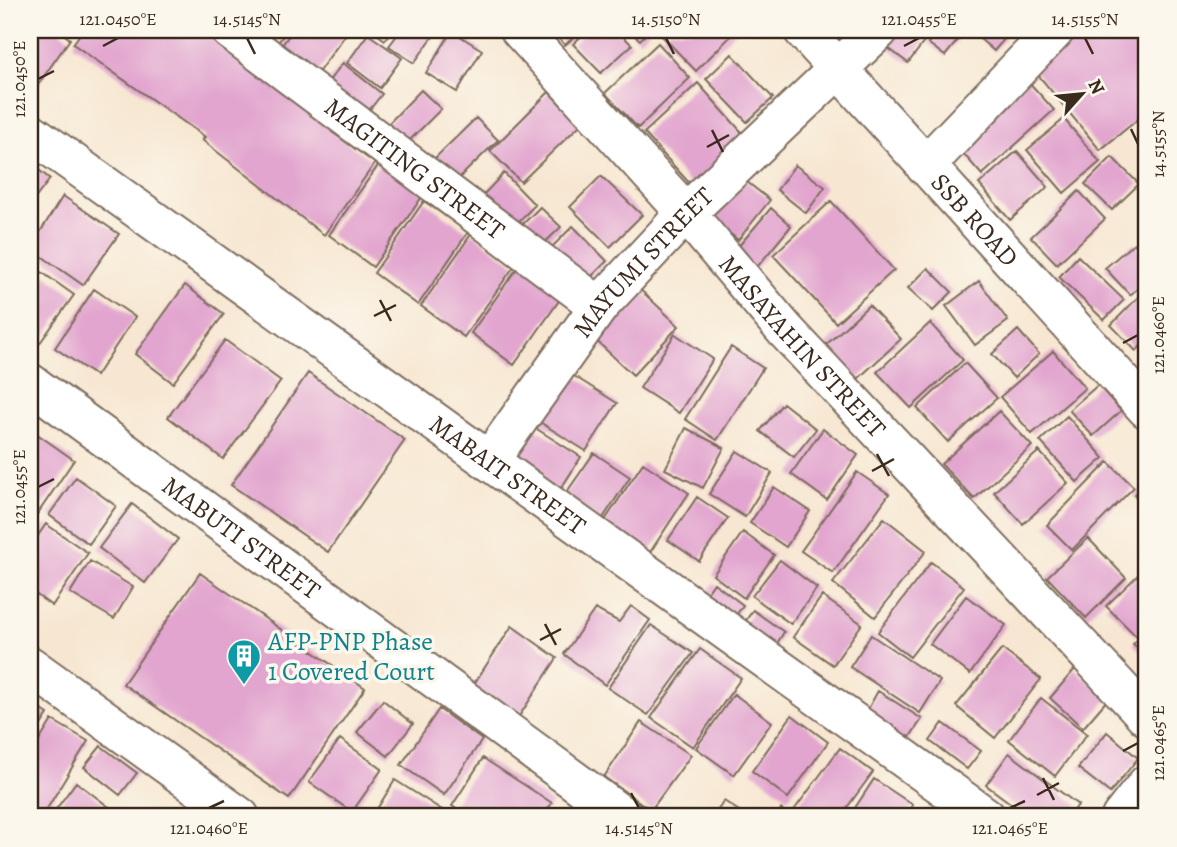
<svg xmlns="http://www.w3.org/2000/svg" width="1177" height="847" font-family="Alegreya,serif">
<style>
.building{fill:#e2a5cf}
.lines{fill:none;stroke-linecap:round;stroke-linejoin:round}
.street-casing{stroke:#7d6c5d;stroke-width:42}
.street{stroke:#fff;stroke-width:38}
.ticks{fill:none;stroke:#3b2a1e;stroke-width:2.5}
.labels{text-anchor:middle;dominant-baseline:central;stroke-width:7;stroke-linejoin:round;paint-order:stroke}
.street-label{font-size:26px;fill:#3b2a1e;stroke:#fbf7ec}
.culture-label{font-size:26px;fill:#0d838f;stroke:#fbf7ec;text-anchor:start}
.neatline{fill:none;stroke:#3b2a1e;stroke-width:2.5}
.ticks-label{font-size:18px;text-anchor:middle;fill:#3b2a1e}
</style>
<rect width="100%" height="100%" fill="#fbf7ec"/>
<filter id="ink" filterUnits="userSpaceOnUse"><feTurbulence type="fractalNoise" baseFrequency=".0143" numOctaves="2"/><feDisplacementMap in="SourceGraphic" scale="14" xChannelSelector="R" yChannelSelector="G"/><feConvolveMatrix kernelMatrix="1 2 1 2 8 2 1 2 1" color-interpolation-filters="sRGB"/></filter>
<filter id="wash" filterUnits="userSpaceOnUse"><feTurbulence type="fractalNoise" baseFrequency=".00686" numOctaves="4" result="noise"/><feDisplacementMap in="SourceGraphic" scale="28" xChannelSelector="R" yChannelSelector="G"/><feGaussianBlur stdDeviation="1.57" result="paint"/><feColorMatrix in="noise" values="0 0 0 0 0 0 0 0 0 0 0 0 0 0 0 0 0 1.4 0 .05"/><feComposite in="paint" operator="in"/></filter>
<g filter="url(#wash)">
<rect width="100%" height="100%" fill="#f7e7d2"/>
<g id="blocks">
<path class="building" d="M30 30H58L70 39 30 96Z
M83 30H208L256 64 334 129 332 132 375 163 324 235 202 140 205 137 73 44Z
M240 30H287L271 52Z
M293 30H349L311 82 274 56Z
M371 30H394L385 40Z
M401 30H436L437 31 414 63 389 46Z
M551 30H582L565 45Z
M588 30H617L632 45 601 73 573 44Z
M628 30H650L640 40Z
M669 30H737L696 71 662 36Z
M833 30H867L852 52 829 36Z
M894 30H933L908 63 883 44Z
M939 30H966L945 56 928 43Z
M974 30H1012L994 51 972 32Z
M1083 30H1147V112L1100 150 1034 70Z
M452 31 482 50 457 92 426 73Z
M368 34 402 58 380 88 347 63Z
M658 43 690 78 638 128 605 93Z
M732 54 773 98 747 122 706 79Z
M343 63 382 94 359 123 320 92Z
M1027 80 1054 110 982 175 955 144Z
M698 83 746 137 692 186 644 133Z
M421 90 441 109 407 143 388 124Z
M549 92 580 125 521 182 490 151Z
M476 118 498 140 455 182 434 159Z
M1064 119 1100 162 1064 193 1027 150Z
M1017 151 1048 187 1010 220 979 184Z
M1112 157 1139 184 1112 210 1085 184Z
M30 163 50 179 30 205Z
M380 163 424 194 373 267 329 235Z
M795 165 825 187 806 213 777 190Z
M733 171 770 200 738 240 701 210Z
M504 173 535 205 512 228 481 197Z
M601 176 642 215 610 247 570 207Z
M1079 191 1105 219 1057 264 1031 237Z
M63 196 119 234 83 285 30 248Z
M424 201 468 232 418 305 374 273Z
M831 201 894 270 836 323 773 255Z
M540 207 561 227 539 248 520 227Z
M771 208 791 226 753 272 732 254Z
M573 226 607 261 585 283 551 248Z
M472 233 515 265 464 337 421 306Z
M1134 243 1147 259V280L1130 295 1105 268Z
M1078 256 1124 300 1104 320 1059 277Z
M522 261 565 292 514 365 471 333Z
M36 268 74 295 32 354 30 277Z
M928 268 952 292 933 311 908 288Z
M979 281 1008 321 975 345 946 306Z
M632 282 679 326 633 375 587 332Z
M185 285 224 314 173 383 135 354Z
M1147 288V340L1136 351 1111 325Z
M94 289 135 317 96 376 55 348Z
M869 305 901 339 848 388 816 354Z
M930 323 963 360 911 408 877 372Z
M1018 330 1039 354 1014 378 992 354Z
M675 334 713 359 679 413 640 388Z
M225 340 281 381 223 459 168 417Z
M731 347 763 368 717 440 685 419Z
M1053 351 1085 388 1032 434 1000 397Z
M965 363 997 398 948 442 917 408Z
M566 371 617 403 586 451 535 419Z
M308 373 405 440 328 552 231 485Z
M1098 385 1121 411 1093 436 1069 410Z
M783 403 816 429 794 457 760 431Z
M999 411 1032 446 974 499 941 464Z
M1067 416 1104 458 1077 482 1040 441Z
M529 424 581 457 558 493 506 460Z
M686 428 724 448 703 488 665 469Z
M30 429 74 460 30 525Z
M823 429 858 455 827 500 791 474Z
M737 451 772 473 745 517 709 494Z
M1039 451 1068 483 1023 524 994 492Z
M594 453 630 477 601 521 564 496Z
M1108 462 1134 487 1072 550 1047 525Z
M643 463 689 493 643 563 597 532Z
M857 472 889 494 833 573 801 551Z
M76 477 116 506 89 544 49 515Z
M1147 483V510L1134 495Z
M774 487 810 511 786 547 750 523Z
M697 497 728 518 699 561 668 540Z
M132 504 178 539 145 583 99 548Z
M884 518 926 551 875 617 833 583Z
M46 524 88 553 52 606 30 590V547Z
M743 532 774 555 744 598 713 575Z
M1088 538 1126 578 1086 618 1047 577Z
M780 560 817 588 791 624 752 596Z
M90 561 133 587 114 619 70 593Z
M931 562 964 587 910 657 878 632Z
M1147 566V625L1136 636 1106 606Z
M200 573 365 688 289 799 123 684Z
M714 583 743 605 730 625 701 602Z
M822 596 862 624 833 665 793 637Z
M966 596 1006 625 970 674 930 644Z
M631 606 650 620 605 685 564 654 595 609 619 622Z
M753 610 784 632 773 650 741 628Z
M651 625 693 653 648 715 608 688Z
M512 626 557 658 514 724 468 693Z
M1147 631V657L1133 644Z
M871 635 940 681 920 713 850 667Z
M700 649 741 678 693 747 651 718Z
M1002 649 1041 679 995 738 956 706Z
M1075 669 1108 699 1083 728 1050 698Z
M878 691 922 719 903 747 864 716Z
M734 694 772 722 734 775 696 748Z
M1041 698 1087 734 1055 776 1009 740Z
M383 700 413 724 388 756 357 732Z
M30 702 48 714 30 742Z
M439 709 482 740 444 795 401 765Z
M792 715 828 742 788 798 752 771Z
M52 720 88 741 42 817H30V756Z
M641 722 691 755 651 810 604 777Z
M943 723 981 751 967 769 930 741Z
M1107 732 1138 758 1110 793 1078 768Z
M340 739 382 769 352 812 309 782Z
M101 746 137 773 120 795 84 767Z
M840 748 873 772 840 817H798L792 813Z
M1009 753 1078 805 1069 817H1029L986 785Z
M483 758 552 803 542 817H470L452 806Z
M874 779 913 805 906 817H849Z
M395 780 453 817H372Z
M76 782 109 807 101 817H62L54 812Z
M724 801 748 817H713Z
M781 809 792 817H774Z"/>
</g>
</g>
<g filter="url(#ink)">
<use href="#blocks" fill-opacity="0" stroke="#7d6c5d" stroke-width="2"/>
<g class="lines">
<g class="street-casing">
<g id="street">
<path id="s1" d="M230 30 599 306"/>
<path id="s2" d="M520 30 686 213 784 329 1147 717"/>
<path id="s3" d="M803 30 1147 409"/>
<path id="s4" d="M30 132 986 817"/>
<path d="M925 166 1055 30"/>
<path id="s5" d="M30 383 624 817"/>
<path id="s6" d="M489 461 599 306 686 213 879 30"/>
<path d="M30 666 240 817"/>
<path d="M1121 817 1147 784"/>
</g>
</g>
<use href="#street" class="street"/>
</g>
</g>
<path class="ticks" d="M247 38 255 54M666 38 674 54M1085 38 1093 54M103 46 118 38M904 46 919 38M38 79 54 71M1131 129 1138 144M712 130 723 152M707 147 729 135M380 300 391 321M374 316 396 305M1123 343 1138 335M877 454 889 476M872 471 894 459M38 487 54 479M545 624 556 645M540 640 561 629M1123 751 1138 743M1043 778 1054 800M631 793 639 808M1037 795 1059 783M209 808 224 801M1010 808 1025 801"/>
<defs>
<g id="building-pin" transform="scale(1.75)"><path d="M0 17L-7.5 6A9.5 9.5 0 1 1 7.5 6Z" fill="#0f9aa8" stroke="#fbf7ec"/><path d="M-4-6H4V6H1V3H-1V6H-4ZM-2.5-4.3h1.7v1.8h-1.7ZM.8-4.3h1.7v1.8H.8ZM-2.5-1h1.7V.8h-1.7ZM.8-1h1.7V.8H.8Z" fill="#fff"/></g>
</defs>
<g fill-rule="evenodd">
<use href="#building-pin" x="244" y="656"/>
</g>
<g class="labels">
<g class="street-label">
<text stroke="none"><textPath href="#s1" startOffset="231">MAGITING STREET</textPath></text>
<text stroke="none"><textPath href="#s3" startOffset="256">SSB ROAD</textPath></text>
<text stroke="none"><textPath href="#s6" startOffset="252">MAYUMI STREET</textPath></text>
<text stroke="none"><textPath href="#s2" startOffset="424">MASAYAHIN STREET</textPath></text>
<text stroke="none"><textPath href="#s4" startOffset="588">MABAIT STREET</textPath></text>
<text stroke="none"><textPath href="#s5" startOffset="262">MABUTI STREET</textPath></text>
</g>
<g class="culture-label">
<text x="268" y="641">AFP-PNP Phase<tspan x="268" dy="30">1 Covered Court</tspan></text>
</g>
</g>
<rect width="1177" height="847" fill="none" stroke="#fbf7ec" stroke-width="77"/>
<g transform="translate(1082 94) rotate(63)" stroke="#fbf7ec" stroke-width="5" paint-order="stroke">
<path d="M0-5L12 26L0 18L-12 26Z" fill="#3b2a1e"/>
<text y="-10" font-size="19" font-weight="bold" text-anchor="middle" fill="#3b2a1e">N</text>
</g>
<rect x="38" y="38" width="1100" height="770" class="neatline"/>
<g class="ticks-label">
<text x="118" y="25">121.0450°E</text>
<text x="247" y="25">14.5145°N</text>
<text x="666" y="25">14.5150°N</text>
<text x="919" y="25">121.0455°E</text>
<text x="1085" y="25">14.5155°N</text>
<text transform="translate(19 79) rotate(-90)" y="6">121.0450°E</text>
<text transform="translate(1158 144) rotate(-90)" y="6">14.5155°N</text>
<text transform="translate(1158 335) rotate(-90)" y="6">121.0460°E</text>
<text transform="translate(19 487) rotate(-90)" y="6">121.0455°E</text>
<text transform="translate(1158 743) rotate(-90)" y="6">121.0465°E</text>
<text x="209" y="834">121.0460°E</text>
<text x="639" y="834">14.5145°N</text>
<text x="1010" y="834">121.0465°E</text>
</g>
</svg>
